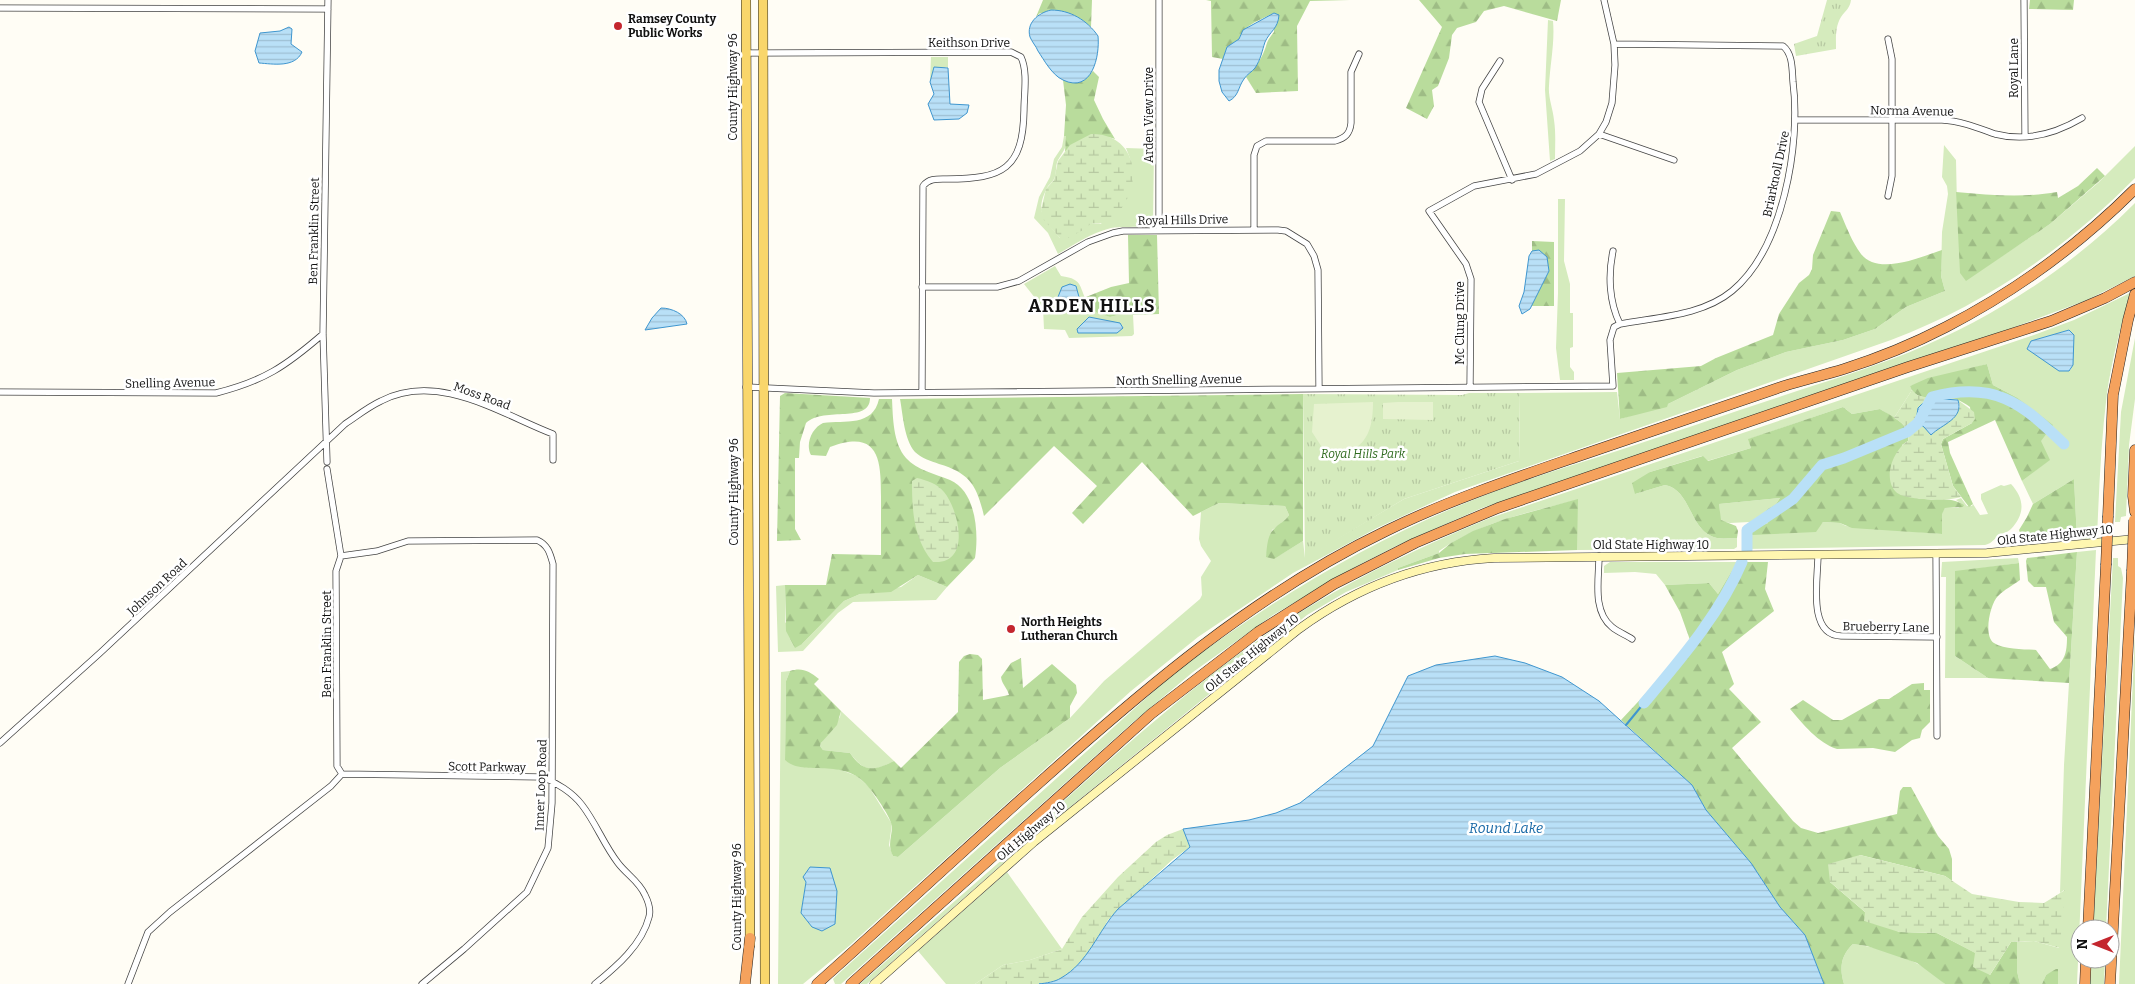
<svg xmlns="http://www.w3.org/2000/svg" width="2135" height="984" font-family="Bitter,serif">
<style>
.grass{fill:#d5ebbd;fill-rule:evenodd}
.forest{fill:url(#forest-firs)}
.wetland{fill:url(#wetland-marsh)}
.park{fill:url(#park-tufts)}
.pitch{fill:#e6f2cf}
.water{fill:url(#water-rules);stroke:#3f96cf}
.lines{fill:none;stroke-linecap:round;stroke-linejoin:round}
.stream{stroke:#3f96cf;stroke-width:2}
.river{stroke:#b9e0f7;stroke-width:11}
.street-casing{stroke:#444;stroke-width:7}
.secondary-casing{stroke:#333;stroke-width:9}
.primary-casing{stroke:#222;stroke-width:10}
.highway-casing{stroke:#222;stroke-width:11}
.street{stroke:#fff;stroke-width:5.5}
.secondary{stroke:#fff6b0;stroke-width:8}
.primary{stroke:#f9d66b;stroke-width:9}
.highway{stroke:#f5a25d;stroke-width:10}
.highway-bridge-casing{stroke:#222;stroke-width:11;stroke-linecap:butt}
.highway-bridge{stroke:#f5a25d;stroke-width:10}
.poi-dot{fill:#c4262e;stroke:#fff;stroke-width:2}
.labels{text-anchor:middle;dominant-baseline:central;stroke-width:5;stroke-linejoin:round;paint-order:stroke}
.poi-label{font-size:12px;font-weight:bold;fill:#111;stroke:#fff;text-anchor:start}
.street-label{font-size:12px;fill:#111;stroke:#fff}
.park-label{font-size:12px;font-style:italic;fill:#2f6b1f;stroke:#fff}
.water-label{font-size:14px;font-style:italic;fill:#1768a6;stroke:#fff}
.district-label{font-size:18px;font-weight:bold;letter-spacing:1px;fill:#111;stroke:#fff}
</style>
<defs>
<pattern id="forest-firs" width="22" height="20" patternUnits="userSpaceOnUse" patternTransform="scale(1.25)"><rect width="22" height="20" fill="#b9dc9c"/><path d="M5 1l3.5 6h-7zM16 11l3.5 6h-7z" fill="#9ebc85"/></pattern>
<pattern id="wetland-marsh" width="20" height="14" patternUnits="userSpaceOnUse" patternTransform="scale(1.25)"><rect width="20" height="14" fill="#d5ebbd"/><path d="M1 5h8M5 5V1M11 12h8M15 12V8" fill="none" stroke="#b6c8a1"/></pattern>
<pattern id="park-tufts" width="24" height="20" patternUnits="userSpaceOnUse" patternTransform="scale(1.25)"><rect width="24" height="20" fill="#d5ebbd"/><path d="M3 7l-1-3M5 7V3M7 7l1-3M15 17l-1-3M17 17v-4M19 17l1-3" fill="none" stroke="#b6c8a1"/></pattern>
<pattern id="water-rules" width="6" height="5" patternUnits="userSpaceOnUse" patternTransform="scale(1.25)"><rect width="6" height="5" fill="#b9e0f7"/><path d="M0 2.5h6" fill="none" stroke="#9ebfd3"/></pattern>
</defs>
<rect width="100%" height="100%" fill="#fffdf5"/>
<path class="grass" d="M1548 20 1553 21C1555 42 1550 65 1549 86 1548 97 1553 109 1554 120 1556 133 1555 146 1555 159L1550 161 1545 90Z
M931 57H948V68L946 67 930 82Z
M1064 136H1066C1068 147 1063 151 1058 160 1055 166 1057 173 1054 179 1053 182 1049 184 1047 188 1034 214 1045 219 1060 238L1091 223 1101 224 1131 161 1126 148 1154 149 1153 222C1143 230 1123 225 1111 228 1091 233 1075 244 1058 254L1048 233 1034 218 1039 197 1050 177 1054 159 1062 147Z
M1944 145 1956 160 1957 206 1966 280 2050 224 2099 182 2135 146V178C2065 249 1984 305 1891 340L1455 492 1377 528 1293 573 1198 637 1131 691 849 946 803 984H778L781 672 790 671 786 681 785 760 838 769 857 776 869 787 892 824 889 845 893 856 898 857 1000 768 1070 718 1104 681 1200 599 1202 595 1201 577 1211 561 1201 546 1199 539 1201 512 1219 503 1285 506 1289 515 1285 521 1272 530 1266 557 1280 555 1303 541 1305 558 1404 499 1519 461 1520 393 1617 392 1620 419 1668 404 1737 370 1786 352 1843 340 1875 329 1906 307 1945 291 1941 276 1942 232 1948 194 1947 186 1942 177ZM806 881 812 927 801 913Z
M1558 199H1565L1564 261 1570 284V313H1573V347L1570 348V367L1574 372V380H1560L1556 348 1558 293Z
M2135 203V276L2087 300 1988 337 1482 508 1396 546 1359 565 1273 615 1193 672 1132 723 841 984H835L833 979 837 975 1173 674C1267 603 1367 541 1478 498 1523 480 1570 466 1617 451 1672 433 1727 414 1782 396 1824 382 1868 369 1910 352 1994 318 2071 267 2135 203Z
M1055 266 1061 276C1085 279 1078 288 1089 305 1093 310 1104 314 1110 317L1126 313 1133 315 1134 334 1132 336 1069 338 1065 330 1044 329 1043 308 1024 284Z
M2130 293C2121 326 2112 359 2107 393 2101 441 2099 490 2097 538L2077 539 2074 479 2033 504 2022 481 2049 460 2016 397 1993 385 1987 364 1910 386 1912 390 1894 418 1880 409 1852 414 1843 407 1749 439 1751 448 1707 461 1702 456 1650 472 1635 494 1665 485C1692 490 1689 532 1717 538 1723 539 1730 538 1737 538V547L1734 549 1577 550V500C1529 512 1481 522 1439 551V553L1398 568V570L1346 592 1307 615 1028 841 867 984H860L1027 838 1028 833C1103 766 1177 697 1260 639 1331 589 1410 551 1490 518L2031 336 2074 320ZM2069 330 2074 335 2071 370 2027 349 2031 341Z
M2135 338V399L2129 445 2126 516 2121 517 2120 522H2115L2121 412Z
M2011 484C2025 499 2025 514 2011 529 2007 533 2001 533 1997 537 1992 541 1992 543 1985 545L1744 549 1743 538 1751 530 1749 522 1730 523 1720 521 1719 504 1780 498 1776 504 1766 510 1768 523 1751 530 1818 527 1823 522 1840 523 1846 526 1942 534V513L1945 508H1958L1963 505 1956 500 1961 498 1967 506H1972L1973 504 1980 515 1988 514 1981 499V494L2001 485 2004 486Z
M2096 550 2077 984H2058V970L2046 975 2042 984H2020L2017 971V942L2034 941 2059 948 2064 890 2060 893 2064 765 2077 552Z
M2018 558 2019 563 1955 572V656L1988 678H1945L1946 577H1941L1942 562Z
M2113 558H2118V566L2121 568 2123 578 2106 929H2093Z
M1610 562H1737L1718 594 1709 583 1665 585 1656 574 1635 572 1604 573V566Z
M918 575 947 587 936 600 853 602 838 613 803 651 778 652 776 586 785 585V622L802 644 844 601 860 594 901 587Z
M2135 634V984H2119Z
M841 711 894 761C873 772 865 773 850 753L823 750 820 746 821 743 840 717Z
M1007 872 1062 949 1030 960 1003 965 975 984H946L918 951Z
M1853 944C1885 948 1923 961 1945 984H1844C1839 968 1841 955 1853 944Z
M2091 959H2105L2104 984H2090Z"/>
<path class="forest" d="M1043 0H1092L1091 27 1082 20 1040 13 1036 17Z
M1206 0H1350L1310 1 1297 26 1298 91 1256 93 1246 77C1252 70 1259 63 1263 54 1268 43 1265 43 1274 32V13C1262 19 1243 25 1239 39L1227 47 1223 59 1212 57 1211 1Z
M1419 0H1561L1557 21 1504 6 1484 11 1476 22 1457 28 1452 35 1449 58 1438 86 1432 90 1434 106 1427 119 1406 108 1442 27Z
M2030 0H2074L2073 10 2029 9Z
M1093 71 1099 77 1094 100 1103 119 1115 139C1101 133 1075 139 1065 152L1066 136H1064L1066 105 1063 80 1085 79Z
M2097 168 2105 176 2050 224 1966 281 1960 273 1956 192C1990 195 2023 198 2057 192L2058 198 2078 186Z
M1831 211 1840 212C1846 226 1852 242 1861 254 1878 276 1921 257 1942 250L1941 276 1945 291 1906 307 1875 329 1843 340 1786 352 1737 370 1668 404 1667 407 1620 419 1617 373 1701 366 1716 358 1773 335 1779 314 1799 283 1809 275 1812 269 1813 255Z
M1128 235H1157L1159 314 1133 315 1126 313 1110 317 1096 312 1090 307 1086 297 1111 287 1129 283Z
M1532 241 1554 242V306H1531L1549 271 1535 251H1532Z
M1987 364 1993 385 2016 397 2053 425 2041 441 2050 460 2022 481 1995 420 1948 442 1950 453 1973 504 1969 507 1953 486 1941 444 1943 439 1972 423 1970 407C1966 404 1961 401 1956 399 1942 397 1915 403 1910 386L1928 378Z
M785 393 870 398C870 424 825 406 806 423L800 442 799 458H795V529L801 540 777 541 780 396Z
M1303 394V541L1274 559 1266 557C1267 548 1267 535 1274 529 1279 523 1285 522 1289 515L1285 506 1219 503 1193 516 1142 462 1083 524 1072 513 1097 486 1054 446 984 516C977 486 970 473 939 464 931 461 921 458 915 452 904 439 903 415 900 399Z
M879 399H892C893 418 893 443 906 458 917 470 935 474 950 480 976 491 979 533 975 558L947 587 918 575 891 592 860 594 844 601 802 644 795 648 786 631 785 585H826L832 554 881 555C881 538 881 522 881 505 881 465 883 427 830 447L826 456 811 455C805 444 812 428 823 423 845 420 873 427 879 399Z
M1843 407 1852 414 1880 409C1891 416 1912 424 1908 441L1902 445 1917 498C1935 502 1948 495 1964 505L1963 507 1945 508 1942 514V534L1852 528 1840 523 1823 522 1816 532 1752 535 1751 530 1768 523 1766 510 1776 504 1780 498 1719 504 1721 520 1736 526 1738 531 1737 538C1730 538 1723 539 1717 538 1689 532 1692 490 1665 485L1635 494 1632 483 1650 472 1703 456 1708 461 1751 448 1748 439Z
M2074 479 2077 539 2031 540 2021 536 2019 530 2027 517 2033 504Z
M1578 499 1577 550 1465 554 1439 558 1398 570V568L1439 553 1451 543 1473 531 1505 519Z
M2077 552 2069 683 1988 678 1955 656V571L2019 563 2020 580C2013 585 2004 590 1998 596 1990 604 1983 636 1994 643 2005 650 2024 649 2036 650L2050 669C2065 664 2067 652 2067 637L2054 622 2046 587H2034L2028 581 2026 561 2027 558Z
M1737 562H1768L1765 589 1774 611 1722 652 1734 684 1729 689 1761 722 1732 748 1793 821 1801 828 1818 833 1897 814 1900 791 1903 787H1911L1938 836 1949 849 1952 859V881L1945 876 1860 855 1830 882 1865 912 1899 932 1937 933 1976 953 1990 975 2011 942H2017V971L2020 984H1945L1917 963 1867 946 1853 944C1841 955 1839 968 1844 984H1824L1805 935 1780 907 1751 863 1706 810 1692 785 1621 720 1680 657 1690 640 1680 612 1665 585 1709 583 1718 594Z
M970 654 978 655 982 659 983 700 1009 695C1007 687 1002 685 1001 677L1011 663 1021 658 1023 688 1052 664 1076 685 1077 693 1070 706V718L1000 768 898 857 893 856C887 845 892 837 892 826 891 818 876 796 870 789 846 755 804 778 785 760L786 681 790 671C802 667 809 671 819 679L814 684 841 711 837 725 821 743 820 746 823 750 850 753C864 773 873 771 894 761L901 768 958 712 959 662 964 656Z
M1924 683V690H1930V722L1922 730 1920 738 1912 740 1895 752 1873 748 1837 749C1818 743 1803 724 1790 709L1803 700 1833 720H1842L1879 699H1889L1912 684Z
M2056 969H2058V984H2042L2046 975Z"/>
<path class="wetland" d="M1091 134C1134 133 1144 179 1121 209 1116 215 1111 222 1103 223 1099 224 1095 223 1091 223L1087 228 1064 240 1060 238 1043 219 1041 210 1046 189 1054 180 1058 161 1070 145Z
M1912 390 1917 395 1928 398 1918 408 1916 421 1933 433 1960 407 1958 400 1974 412 1975 419 1972 423 1943 439 1941 444 1953 486 1961 497C1950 501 1905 501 1896 492 1882 478 1894 449 1908 441 1911 430 1903 423 1894 418Z
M917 478C926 480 938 484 944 492 959 510 972 565 933 562 913 539 912 509 912 481Z
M1183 829 1190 847 1172 860 1108 920 1092 949 1071 972 1060 980 1039 984H975L1003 965 1030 960 1062 949 1082 917 1118 877 1156 842 1167 835Z
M1860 855 1945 876 1972 894 2019 902 2044 903 2065 890 2060 948 2034 941 2011 942 1990 975 1973 967 1975 953 1937 933 1899 932 1864 921 1865 912 1830 882 1828 864Z"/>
<path class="park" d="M1827 0H1851C1850 8 1846 10 1841 17 1835 27 1836 37 1836 49L1796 56 1794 44 1817 36Z
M1469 393H1520L1519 461 1404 499 1305 559 1303 394 1462 395Z"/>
<path class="pitch" d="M1373 402C1373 419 1371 439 1354 449 1347 453 1333 451 1325 452L1312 432 1314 404Z
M1398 402H1433V420L1383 419V403Z"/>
<path class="water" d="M1051 10C1070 10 1087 20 1098 36 1100 56 1092 94 1063 80 1052 75 1044 60 1038 51 1036 46 1032 42 1030 37 1026 23 1038 13 1051 10Z
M1274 13 1279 15C1278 29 1270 31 1265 42 1262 51 1261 59 1255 68 1252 72 1247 74 1244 79 1238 87 1239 96 1229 101L1222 92 1219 81V70L1227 47 1239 39 1243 30Z
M289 27 292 29 291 44 302 52C295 68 273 64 259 63L255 51 260 33 280 31Z
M934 67 948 68 950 104 969 105 967 113 959 119 934 120 928 104 934 94 930 82Z
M1539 250 1547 257 1549 271 1530 309 1522 314 1519 306 1524 292 1529 256 1532 251Z
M1070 284 1076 286 1079 297 1070 304 1059 303 1058 297 1062 287Z
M661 308C672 308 685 314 687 324L645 330 652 318Z
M1089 317 1120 323 1123 328 1117 333H1078L1077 329Z
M2069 330 2074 335 2073 365 2069 371H2059L2027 349 2031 341Z
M1928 398 1958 400C1964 419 1942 424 1931 435L1924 427 1916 421 1918 408Z
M1495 656 1525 663 1562 677 1599 701 1692 785 1706 810 1751 863 1780 907 1805 935 1824 984H1039C1046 983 1055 982 1061 978 1088 963 1098 931 1118 909L1190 847 1183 829 1249 820 1276 813 1300 803 1373 746 1408 676 1436 665Z
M810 867 830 868 837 891 835 924 822 931 812 927 801 913 806 882 803 877Z"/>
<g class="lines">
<path class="stream" d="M1626 725 1644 703"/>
<path class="river" d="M1747 550V530L1793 499 1822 465 1844 458 1907 432 1918 423 1932 397C1994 381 2021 402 2064 444
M1644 703C1680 660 1720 614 1742 562"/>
<g class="street-casing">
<path id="street" d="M1159 0V230
M2024 0 2025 137
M0 8 328 9
M746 53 1011 52 1021 57C1028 72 1024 94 1024 110 1023 169 1003 179 947 179 938 179 929 178 923 186L922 392
M1500 61 1482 89 1479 102 1512 180
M1796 120H1942C1961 121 1978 128 1995 134 2026 142 2055 134 2082 118
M1599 134 1674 160
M1888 196 1892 176V59L1888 39
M1254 229V155L1257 146 1266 141H1335C1345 138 1350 134 1351 123V72L1359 54
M1613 251C1608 275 1609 302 1620 324
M922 287H997L1019 281 1088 242 1113 233 1123 231 1278 230 1286 231 1307 244 1314 256 1318 270 1319 388
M746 387 874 393 1613 386 1610 340 1614 327 1620 324C1656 317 1702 316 1732 291 1783 249 1801 144 1793 82 1792 70 1793 54 1783 46L1614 44
M1470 387 1471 279 1466 264 1429 211 1474 186 1536 174 1580 151 1599 134 1606 122 1612 103 1615 65 1614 44 1604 0
M0 392 216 393C264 381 286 366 323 334
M327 462 323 334 328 0
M1936 554 1937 736
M1818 555C1818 579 1807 635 1841 636L1937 637
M341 556 377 551 408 541 537 540C548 545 550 553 553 564L552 803 548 848 527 892 464 949 422 984
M1599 556C1599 579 1592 611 1612 627 1618 632 1626 635 1632 639
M0 743 100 653 345 424C357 416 368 407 381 401 438 371 501 414 553 434V460
M342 774 542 777C556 782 573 793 582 805 596 823 604 845 618 863 627 875 639 881 645 895 648 901 651 910 649 917 642 945 616 967 595 984
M128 984 148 932 170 912 331 786 342 774 337 766 336 571 341 556 327 469"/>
</g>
<g class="secondary-casing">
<path id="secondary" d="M874 984 1034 842 1299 629C1358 586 1422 562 1494 558L1987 553 2135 539"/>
</g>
<g class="primary-casing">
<path id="primary" d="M746 0 750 945
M763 0 765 984"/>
</g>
<g class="highway-casing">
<path id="highway" d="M2135 512 2133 496 2135 450
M2108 516 2113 395 2128 320 2135 294
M2088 929 2106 565
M745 984 750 938
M817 984C891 918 964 850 1038 784 1145 688 1255 594 1386 531 1447 501 1512 479 1576 457 1645 434 1714 410 1784 386 1804 380 1824 375 1844 369 1879 358 1913 344 1946 327 2016 291 2079 245 2135 189
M851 984 1151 714 1258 632 1334 584 1415 543 1498 508 1908 367 2051 321 2105 298 2135 282
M2085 984 2086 959
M2110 984 2132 571"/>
</g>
<use href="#street" class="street"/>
<use href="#secondary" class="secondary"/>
<use href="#primary" class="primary"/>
<use href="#highway" class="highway"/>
<g class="highway-bridge-casing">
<path id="highway-bridge" d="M2106 565 2108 516
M2132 571 2134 520"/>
</g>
<use href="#highway-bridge" class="highway-bridge"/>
</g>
<g class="poi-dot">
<circle cx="618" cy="26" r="5"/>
<circle cx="1011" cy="629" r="5"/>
</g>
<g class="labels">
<g class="poi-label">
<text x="628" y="19">Ramsey County<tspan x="628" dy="14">Public Works</tspan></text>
<text x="1021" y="622">North Heights<tspan x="1021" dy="14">Lutheran Church</tspan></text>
</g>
<g class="street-label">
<text x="969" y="43">Keithson Drive</text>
<text transform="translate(2014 68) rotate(-90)">Royal Lane</text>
<text transform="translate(733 87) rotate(-90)">County Highway 96</text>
<text transform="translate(1912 111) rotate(1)">Norma Avenue</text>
<text transform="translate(1149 115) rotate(-90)">Arden View Drive</text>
<text transform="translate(1776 174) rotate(-78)">Briarknoll Drive</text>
<text transform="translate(1183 220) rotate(-1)">Royal Hills Drive</text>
<text transform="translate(314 231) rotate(-89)">Ben Franklin Street</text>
<text transform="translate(1460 323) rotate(-90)">Mc Clung Drive</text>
<text transform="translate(1179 380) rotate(-1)">North Snelling Avenue</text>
<text transform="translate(170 383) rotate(-1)">Snelling Avenue</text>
<text transform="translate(482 396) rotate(20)">Moss Road</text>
<text transform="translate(734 492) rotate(-90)">County Highway 96</text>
<text transform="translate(2055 535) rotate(-6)">Old State Highway 10</text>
<text x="1651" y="545">Old State Highway 10</text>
<text transform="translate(157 587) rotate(-43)">Johnson Road</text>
<text transform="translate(1886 627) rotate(1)">Brueberry Lane</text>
<text transform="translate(327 644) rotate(-90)">Ben Franklin Street</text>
<text transform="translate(1252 653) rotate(-39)">Old State Highway 10</text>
<text transform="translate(487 767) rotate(1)">Scott Parkway</text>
<text transform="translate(541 785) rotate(-88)">Inner Loop Road</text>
<text transform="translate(1031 831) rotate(-40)">Old Highway 10</text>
<text transform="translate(737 897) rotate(-90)">County Highway 96</text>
</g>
<g class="park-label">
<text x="1363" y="454">Royal Hills Park</text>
</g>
<g class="water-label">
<text x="1506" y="828">Round Lake</text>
</g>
<g class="district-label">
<text x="1092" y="306">ARDEN HILLS</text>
</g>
</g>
<g transform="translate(2095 944) rotate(270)"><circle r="24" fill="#ffffff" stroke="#a0a0a0"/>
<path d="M0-4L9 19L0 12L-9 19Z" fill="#c4262e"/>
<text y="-8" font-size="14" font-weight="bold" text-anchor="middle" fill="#111111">N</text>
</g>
</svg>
